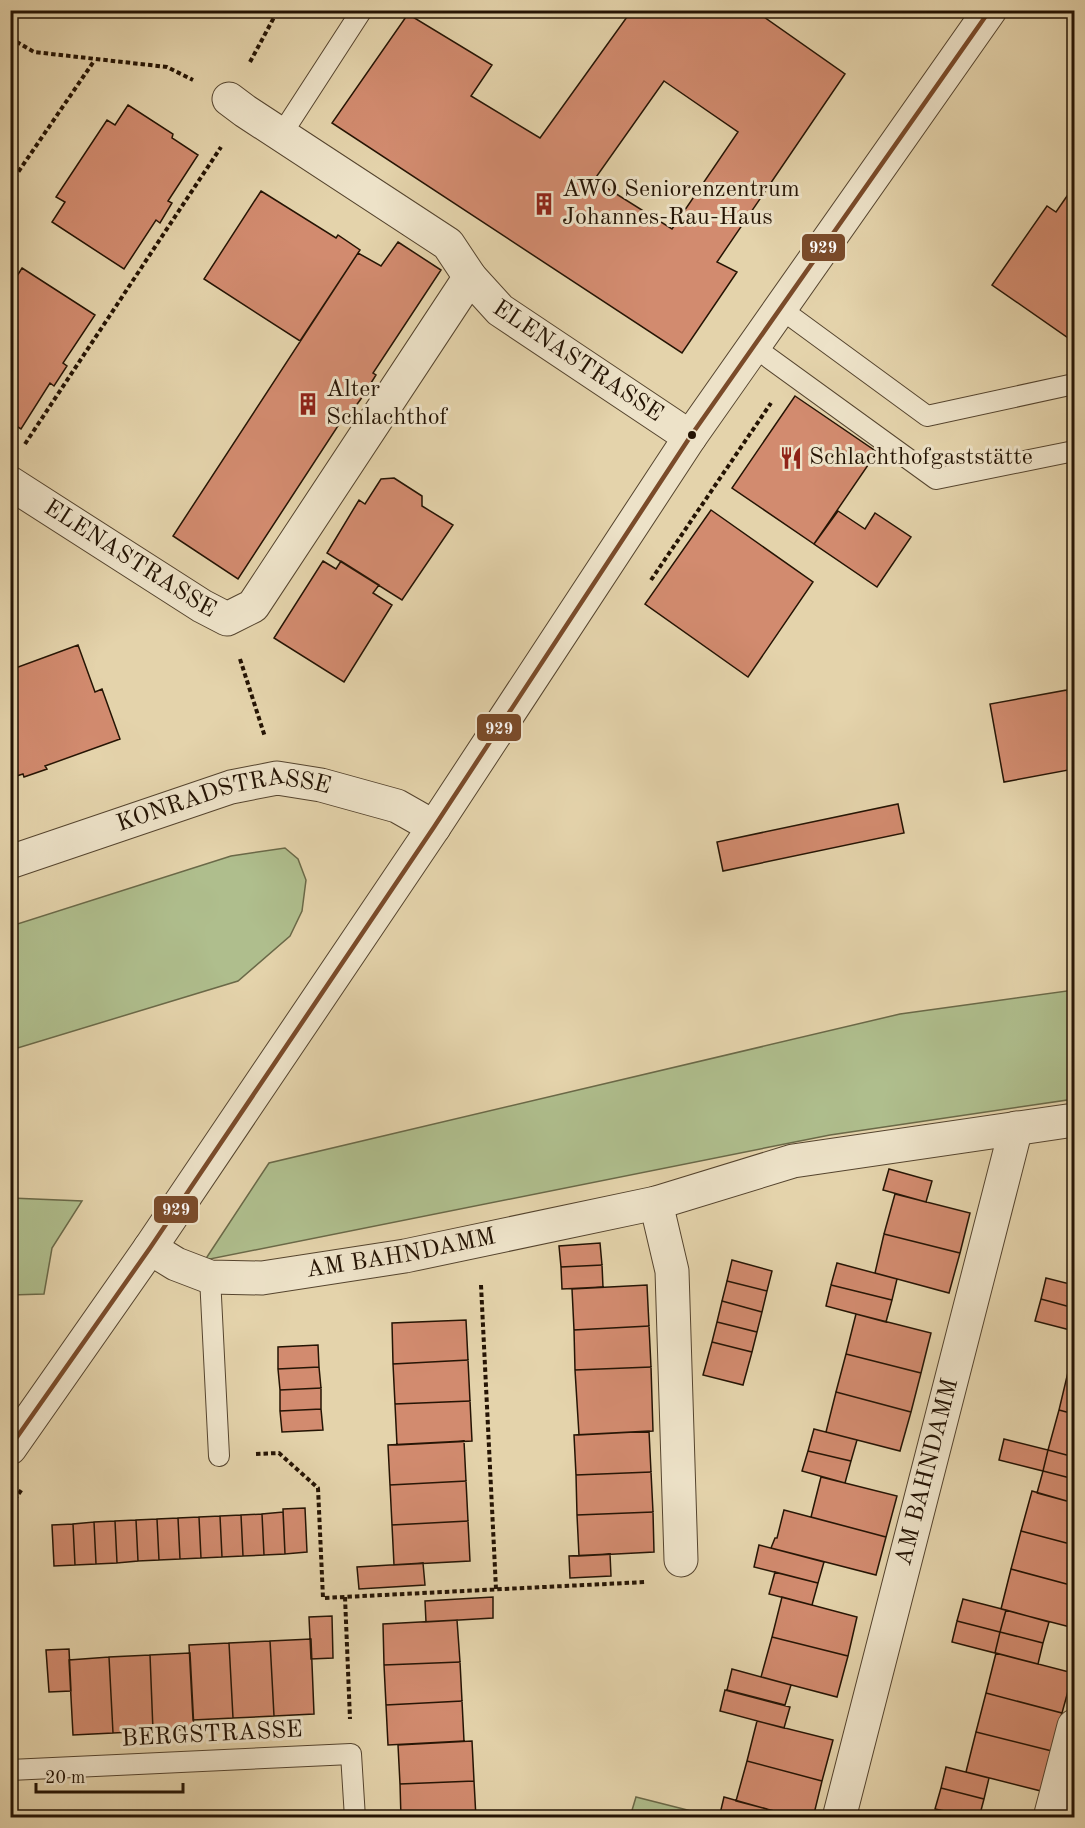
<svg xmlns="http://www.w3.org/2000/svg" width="1085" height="1828" font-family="'Old Standard TT',serif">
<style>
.green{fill:#afbe8d;stroke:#6a6948;stroke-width:1.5}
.building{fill:#d28b6f;stroke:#251404;stroke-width:1.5;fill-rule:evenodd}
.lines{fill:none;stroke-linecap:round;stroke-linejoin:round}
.service-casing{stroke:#55442e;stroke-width:22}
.minor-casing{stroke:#55442e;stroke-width:35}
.tertiary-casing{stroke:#55442e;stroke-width:35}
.path{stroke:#251404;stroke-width:4;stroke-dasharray:4.5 3;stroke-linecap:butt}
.service{stroke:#ede2c8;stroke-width:20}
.minor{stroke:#ede2c8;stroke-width:33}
.tertiary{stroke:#ede2c8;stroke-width:33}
.bus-1-casing{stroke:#ede2c8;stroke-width:9}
.bus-1{stroke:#7a4b2a;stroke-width:4.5}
.bus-dot{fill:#251404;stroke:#ede2c8;stroke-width:2}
.labels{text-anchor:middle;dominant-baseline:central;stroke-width:6;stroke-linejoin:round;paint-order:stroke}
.poi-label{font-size:24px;fill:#251404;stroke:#ede2c8;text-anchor:start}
.street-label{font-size:24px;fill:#251404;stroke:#ede2c8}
.line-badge{stroke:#ede2c8;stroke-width:2}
.badge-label{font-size:16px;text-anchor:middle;font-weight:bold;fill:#fff}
</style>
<rect width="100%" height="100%" fill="#e4d3ab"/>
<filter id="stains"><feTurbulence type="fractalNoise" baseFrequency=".00333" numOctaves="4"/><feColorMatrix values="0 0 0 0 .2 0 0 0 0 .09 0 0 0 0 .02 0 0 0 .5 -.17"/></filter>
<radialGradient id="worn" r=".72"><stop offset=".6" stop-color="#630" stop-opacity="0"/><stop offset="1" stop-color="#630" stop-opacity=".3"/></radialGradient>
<path class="green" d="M285 848 298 859 306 880 302 911 290 936 238 981 11 1050V926L231 856Z
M1074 990V1099L830 1135 205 1260 269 1163 900 1014Z
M11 1198 82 1201 52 1248 44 1294 11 1295Z
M636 1797 715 1817H630Z"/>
<path class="building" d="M632 10H754L845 74 717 262 737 272 682 353 332 123 408 14 492 65 471 96 540 138ZM664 81 738 132 672 229 594 180Z
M128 105 173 134 172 138 198 155 168 201 172 203 160 223 156 220 124 269 52 222 65 202 56 197 107 120 115 125Z
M1074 186V342L992 285 1047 206 1056 212Z
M261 191 336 238 338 235 360 250 300 341 204 279Z
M398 242 441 270 373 373 376 375 363 396 350 414 347 412 238 579 173 536 358 253 381 266Z
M22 268 95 315 63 363 67 366 54 386 50 383 21 429 10 422V287Z
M795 396 877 452 814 544 732 488Z
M394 478 422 496V506L453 525 402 600 327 553 359 500 365 504 381 479Z
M711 510 813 582 748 677 645 604Z
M838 511 865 529 875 513 911 537 877 587 814 544Z
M323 561 336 569 341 561 379 585 373 593 392 605 344 682 274 638Z
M78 645 95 692 102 689 120 739 45 766 47 769 24 777 23 774 10 778V670Z
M1074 689V736L1067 690Z
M1067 690 1074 736V769L1004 782 990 704Z
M898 804 904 833 723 871 717 842Z
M889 1169 932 1181 926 1202 883 1190Z
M895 1194 970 1213 960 1253 884 1234Z
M884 1234 960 1253 949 1293 875 1273Z
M600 1243 602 1265 561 1267 559 1246Z
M732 1260 772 1271 767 1291 727 1281Z
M837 1263 897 1279 892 1300 831 1285Z
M602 1265 603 1287 562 1289 561 1267Z
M1046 1278 1074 1285V1308L1041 1299Z
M727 1281 767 1291 762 1312 722 1301Z
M647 1285 649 1326 574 1330 572 1289Z
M831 1285 892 1300 886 1322 826 1306Z
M1041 1299 1074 1308V1331L1035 1321Z
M722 1301 762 1312 757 1332 717 1322Z
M856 1314 931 1333 921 1373 846 1354Z
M466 1320 468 1360 393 1364 392 1323Z
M717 1322 757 1332 752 1352 712 1342Z
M649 1326 651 1367 575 1370 574 1330Z
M712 1342 752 1352 743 1385 703 1375Z
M318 1345 319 1367 278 1369V1347Z
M1074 1347V1373L1068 1372Z
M846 1354 921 1373 911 1412 836 1392Z
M468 1360 470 1401 395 1404 393 1364Z
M319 1367 321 1388 280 1390 278 1369Z
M651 1367 653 1431 579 1435 575 1370Z
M1068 1372 1074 1373V1414L1059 1410Z
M321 1388V1409L280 1411V1390Z
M836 1392 911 1412 900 1451 826 1432Z
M470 1401 472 1441 397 1445 395 1404Z
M321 1409 323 1430 282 1432 280 1411Z
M1059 1410 1074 1414V1457L1048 1450Z
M814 1429 857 1440 851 1461 808 1451Z
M649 1431 651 1472 576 1475 574 1435Z
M1004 1439 1048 1450 1043 1471 999 1460Z
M464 1441 466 1481 390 1485 388 1445Z
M1048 1450 1074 1457V1479L1043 1471Z
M808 1451 851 1461 845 1483 802 1471Z
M1043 1471 1074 1479V1503L1037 1493Z
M651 1472 653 1512 577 1515 576 1475Z
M821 1477 897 1496 886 1537 811 1517Z
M466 1481 468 1521 392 1525 390 1485Z
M1032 1491 1074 1503V1545L1021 1531Z
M305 1508 307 1552 285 1554 283 1509Z
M784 1510 886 1537 876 1575 771 1548 775 1538H777Z
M283 1512 285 1554 264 1555 262 1514Z
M653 1512 654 1552 579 1556 577 1515Z
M262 1514 264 1555 243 1556 241 1515Z
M241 1515 243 1556 222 1557 220 1516Z
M220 1516 222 1557 201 1558 199 1517Z
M199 1517 201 1558 180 1559 178 1518Z
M178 1518 180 1559 159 1560 157 1519Z
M157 1519 159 1560 138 1561 136 1520Z
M136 1520 138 1561 117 1563 115 1521Z
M115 1521 117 1563 96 1564 94 1522Z
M468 1521 470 1561 394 1565 392 1525Z
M94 1522 96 1564 75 1565 73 1524Z
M73 1524 75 1565 54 1566 52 1525Z
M1021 1531 1074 1545V1586L1011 1569Z
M759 1545 824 1562 818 1583 754 1567Z
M610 1554 611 1576 570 1578 569 1556Z
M423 1563 425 1585 359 1589 357 1567Z
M1011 1569 1074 1586V1628L1001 1609Z
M775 1572 818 1583 812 1605 769 1594Z
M493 1597V1618L426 1622 425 1601Z
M782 1597 857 1617 848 1656 772 1637Z
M963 1599 1006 1610 1000 1632 957 1621Z
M1006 1610 1049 1622 1043 1643 1000 1632Z
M332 1616 333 1658 311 1659 309 1617Z
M457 1620 460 1662 384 1665 383 1624Z
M957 1621 1000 1632 995 1653 952 1642Z
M1000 1632 1043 1643 1038 1664 995 1653Z
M772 1637 848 1656 837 1697 761 1677Z
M311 1639 314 1714 274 1716 270 1641Z
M270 1641 274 1716 233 1718 229 1643Z
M229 1643 233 1718 193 1720 189 1645Z
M69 1649 71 1691 49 1692 46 1650Z
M190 1653 194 1729 153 1731 150 1655Z
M996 1653 1073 1673 1062 1713 986 1693Z
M150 1655 153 1731 113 1733 109 1657Z
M109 1657 113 1733 73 1735 69 1660Z
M460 1662 462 1701 386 1705 384 1665Z
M732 1669 791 1685 785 1705 727 1690Z
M725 1690 790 1707 784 1728 720 1711Z
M986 1693 1062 1713 1052 1751 976 1732Z
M462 1701 464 1741 388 1745 386 1705Z
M757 1721 833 1740 822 1781 747 1761Z
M976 1732 1052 1751 1041 1791 966 1772Z
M472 1741 474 1781 400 1784 398 1745Z
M747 1761 822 1781 813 1818H801L736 1801Z
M946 1767 989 1778 984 1799 941 1788Z
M474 1781 476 1818H401L400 1784Z
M941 1788 984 1799 979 1818 935 1809Z
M724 1797 767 1809 765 1818H719Z
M948 1813 968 1818H947Z
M336 1814V1818H314V1816Z"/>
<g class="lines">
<g class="service-casing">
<path id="service" d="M281 135 362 10
M781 309 927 416 1074 384
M754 347 936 479 1074 451
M210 1277 219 1456
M10 1770 351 1754 355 1818"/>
</g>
<g class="minor-casing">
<g id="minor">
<path id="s1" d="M229 99 245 111 448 244 470 277 500 310 690 437"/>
<path id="s2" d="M10 483 202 606 227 619 253 606 470 277"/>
<path id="s3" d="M10 862 231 787 277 778 321 785 397 806 434 827"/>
<path d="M656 1203 672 1271 681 1560"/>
<path id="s4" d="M150 1248 176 1264 210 1277 262 1278 405 1256 656 1203 793 1161 1074 1120"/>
<path id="s5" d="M839 1818 1016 1128"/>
<path d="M1050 1818 1074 1726"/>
</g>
</g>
<g class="tertiary-casing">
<path id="tertiary" d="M10 1448 150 1248 434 827 690 437 990 10"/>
</g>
<path class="path" d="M10 38 34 52 167 67 193 80
M250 62 278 10
M10 184 94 61
M25 444 221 147
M651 580 771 403
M240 659 265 737
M481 1285 496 1589
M256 1454 279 1453 318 1488 323 1598 645 1582
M10 1506 22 1489
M345 1597 350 1719"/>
<use href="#service" class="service"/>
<use href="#minor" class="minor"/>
<use href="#tertiary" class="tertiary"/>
<g class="bus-1-casing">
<path id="bus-1" d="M10 1447 150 1248 434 827 690 437 990 10"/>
</g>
<use href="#bus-1" class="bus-1"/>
</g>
<defs>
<g id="building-bare" transform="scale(1.8)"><path d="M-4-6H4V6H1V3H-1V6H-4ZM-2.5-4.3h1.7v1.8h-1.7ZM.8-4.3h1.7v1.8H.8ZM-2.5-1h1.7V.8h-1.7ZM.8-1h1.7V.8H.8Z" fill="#8f2418" stroke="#ede2c8" stroke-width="2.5" paint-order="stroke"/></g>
<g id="restaurant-bare" transform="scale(1.8)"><path d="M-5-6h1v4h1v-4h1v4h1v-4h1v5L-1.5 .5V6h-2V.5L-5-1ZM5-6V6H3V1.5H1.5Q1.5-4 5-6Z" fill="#8f2418" stroke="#ede2c8" stroke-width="2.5" paint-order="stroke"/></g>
</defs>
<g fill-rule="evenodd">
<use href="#building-bare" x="544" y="204"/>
<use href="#building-bare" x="308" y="404"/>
<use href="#restaurant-bare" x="791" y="458"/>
</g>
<circle class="bus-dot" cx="692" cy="435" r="5"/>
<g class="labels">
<g class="poi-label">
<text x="562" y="190">AWO Seniorenzentrum<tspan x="562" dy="28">Johannes-Rau-Haus</tspan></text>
<text x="326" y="390">Alter<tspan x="326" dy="28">Schlachthof</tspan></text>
<text x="809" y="458">Schlachthofgaststätte</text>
</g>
<g class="street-label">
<text stroke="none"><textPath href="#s1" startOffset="440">ELENASTRASSE</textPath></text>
<text stroke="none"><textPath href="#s2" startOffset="142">ELENASTRASSE</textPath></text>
<text stroke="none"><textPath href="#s3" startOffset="224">KONRADSTRASSE</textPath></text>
<text stroke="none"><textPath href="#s4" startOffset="260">AM BAHNDAMM</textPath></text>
<text stroke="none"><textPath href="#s5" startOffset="357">AM BAHNDAMM</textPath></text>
<text transform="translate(212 1735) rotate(-3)">BERGSTRASSE</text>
</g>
</g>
<g class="line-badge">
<rect x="801" y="233" width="45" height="29" rx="6" fill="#7a4b2a"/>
<rect x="476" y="713" width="46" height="29" rx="6" fill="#7a4b2a"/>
<rect x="153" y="1195" width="46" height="29" rx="6" fill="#7a4b2a"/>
</g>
<g class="badge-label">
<text x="823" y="253">929</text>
<text x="499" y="734">929</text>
<text x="176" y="1215">929</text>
</g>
<rect width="1085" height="1828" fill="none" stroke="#e4d3ab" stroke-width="36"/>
<rect x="12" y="12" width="1061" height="1804" fill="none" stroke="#251404" stroke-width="3"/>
<rect x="18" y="18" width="1049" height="1792" fill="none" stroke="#251404" stroke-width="1.5"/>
<path d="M36 1783v9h147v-9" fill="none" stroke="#251404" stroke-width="3"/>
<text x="45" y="1783" font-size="18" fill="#251404" stroke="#ede2c8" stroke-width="4.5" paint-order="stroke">20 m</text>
<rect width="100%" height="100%" filter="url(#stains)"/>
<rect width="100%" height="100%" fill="url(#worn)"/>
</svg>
